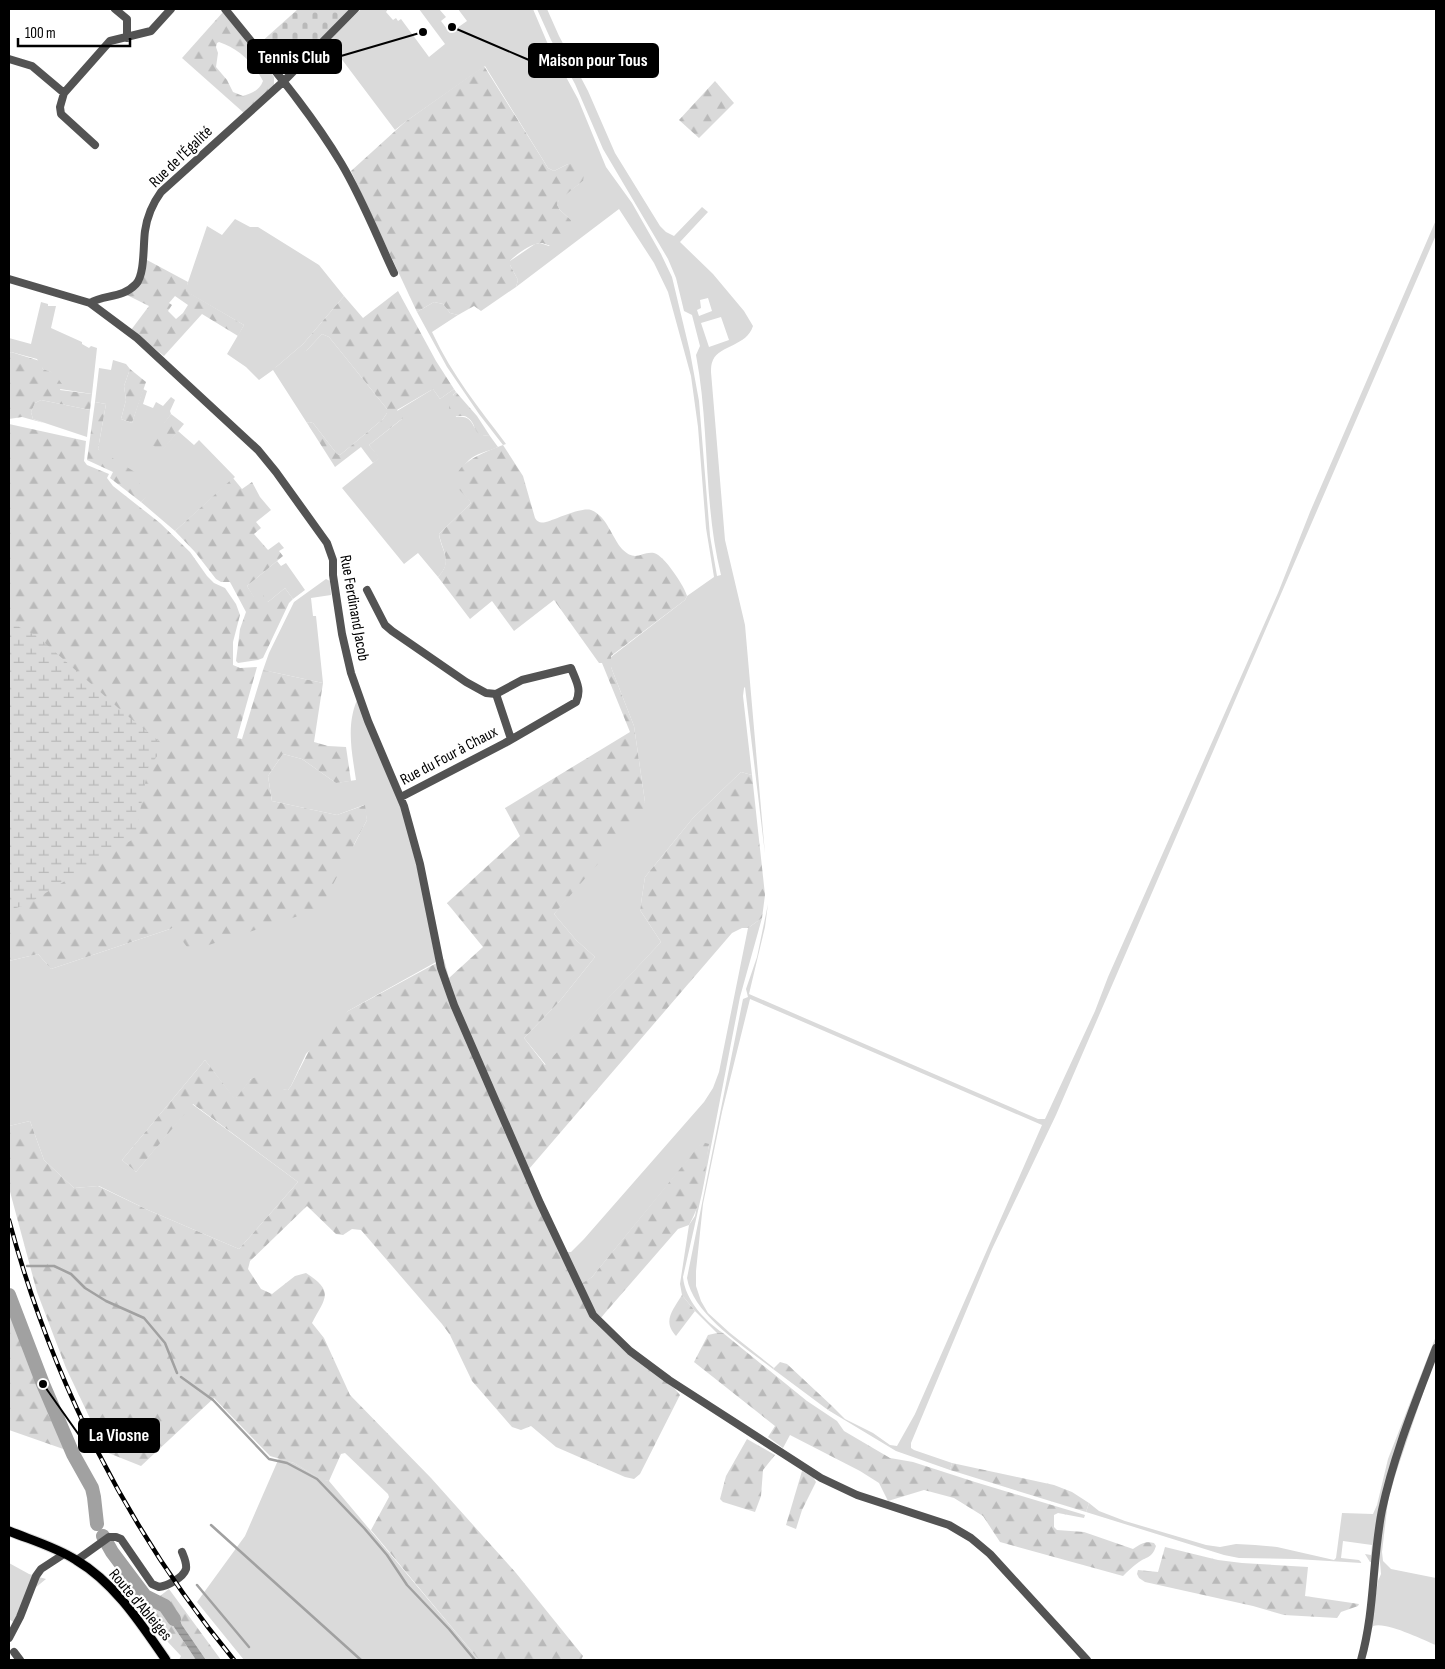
<svg xmlns="http://www.w3.org/2000/svg" width="1445" height="1669" font-family="'Sofia Sans Condensed',sans-serif">
<style>
.green{fill:#dadada;fill-rule:evenodd}
.forest{fill:url(#forest-firs);fill-rule:evenodd}
.wetland{fill:url(#wetland-marsh)}
.cemetery{fill:url(#cemetery-stones)}
.water{fill:url(#water-rules)}
.lines{fill:none;stroke-linecap:round;stroke-linejoin:round}
.stream{stroke:#a1a1a1;stroke-width:2.5}
.river{stroke:#a1a1a1;stroke-width:14}
.major-casing{stroke:#dbdbdb;stroke-width:11}
.minor{stroke:#535353;stroke-width:8}
.major{stroke:#000;stroke-width:9}
.rail-casing{stroke:#000;stroke-width:4.5}
.rail{stroke:#fff;stroke-width:2.5;stroke-dasharray:8;stroke-linecap:butt}
.labels{text-anchor:middle;dominant-baseline:central;stroke-width:4.5;stroke-linejoin:round;paint-order:stroke}
.street-label{font-size:16px;fill:#000;stroke:#fff}
.leader{fill:none;stroke:#000;stroke-width:2}
.callout-dot{fill:#000;stroke:#fff;stroke-width:2}
.callout{fill:#000;stroke:#000;stroke-width:2}
.callout-label{font-size:18px;text-anchor:middle;font-weight:bold;fill:#fff}
</style>
<defs>
<pattern id="forest-firs" width="22" height="20" patternUnits="userSpaceOnUse" patternTransform="scale(1.25)"><rect width="22" height="20" fill="#dadada"/><path d="M5 1l3.5 6h-7zM16 11l3.5 6h-7z" fill="#b9b9b9"/></pattern>
<pattern id="wetland-marsh" width="20" height="14" patternUnits="userSpaceOnUse" patternTransform="scale(1.25)"><rect width="20" height="14" fill="#dadada"/><path d="M1 5h8M5 5V1M11 12h8M15 12V8" fill="none" stroke="#b9b9b9"/></pattern>
<pattern id="cemetery-stones" width="16" height="16" patternUnits="userSpaceOnUse" patternTransform="scale(1.25)"><rect width="16" height="16" fill="#dadada"/><path d="M2 7V4a2 2 0 0 1 4 0v3zM10 15v-3a2 2 0 0 1 4 0v3z" fill="#b9b9b9"/></pattern>
<pattern id="water-rules" width="6" height="5" patternUnits="userSpaceOnUse" patternTransform="scale(1.25)"><rect width="6" height="5" fill="#a1a1a1"/><path d="M0 2.5h6" fill="none" stroke="#898989"/></pattern>
</defs>
<rect width="100%" height="100%" fill="#fff"/>
<path class="green" d="M361 9H388L386 12 393 20 396 18 398 21 401 19 429 57 445 44 419 9H439L446 17 441 21 450 33 467 21 458 9H533L547 42 578 99 606 167 632 203 661 254 672 277 690 352 699 401 710 536 717 576 721 575C703 503 710 428 696 355L700 346 692 315 684 311 676 278 668 259 603 149 575 84 551 40 537 9H547L559 36 588 91 615 153 660 226 666 232 674 236 702 207 708 212 680 242 713 274 744 311 753 326C747 346 720 345 713 360 711 364 711 368 711 372L725 540 745 625 765 854 745 687 744 688 743 696 752 775 741 772 693 818 645 877 640 910 661 942 546 1065 524 1038 559 1002 595 957 576 940 554 914 645 802 634 726 611 667V657L685 600 687 596 714 577 706 528 698 427 691 376 668 292 654 263 619 209 516 287 518 280 510 265V261L535 244 540 243 549 246 571 220 560 210 557 205 559 199 583 181 568 164 554 171 548 168 485 66 405 122 395 130 328 41ZM708 298 712 311 699 316 697 310 701 308 700 300ZM721 317 729 340 709 347 701 323Z
M235 219 250 227H258L319 265 344 296 303 344 275 368 307 350 322 334 329 337 387 409V413L383 419 340 455 337 454 313 423 309 422 307 423 273 370 259 380 246 367 227 354 244 325 185 291 207 226 222 235Z
M1436 220V235L1056 1115 992 1249 911 1443V1448L914 1450 952 1463 950 1470 896 1451 828 1410 832 1406 845 1419 873 1433 890 1445 897 1446 915 1414 1042 1125 750 999 722 1112 703 1204 696 1271V1286L701 1301 708 1313 730 1333 774 1368 773 1369C745 1347 693 1315 687 1278L743 999 748 997 746 989 757 957 768 904 765 927 749 994 1038 1119H1045L1095 1011 1108 977 1278 593 1310 512Z
M41 302 48 304V306H56L51 328 82 342V344L89 348 91 346 97 348 92 394 60 389 51 372 43 369 37 359 11 352 9 353V338L31 344Z
M434 302 443 304 450 313 458 315 432 332 433 334C452 375 479 408 506 444L503 445 479 414 447 367 417 312Z
M113 360 126 364 130 369 124 386 126 400 121 419 132 423 143 389 147 391 143 404 153 408 156 402 163 406 171 397 175 400 170 411 171 414 163 425 162 450 178 431 194 445 199 440 235 477 175 531 141 502 148 494 98 449 106 404 95 402 99 368 111 370Z
M433 389 440 399 454 389 456 392 453 395 456 417C479 414 468 436 490 436L498 447C489 451 475 454 469 460 462 467 453 479 459 488 462 494 469 497 471 503L439 534C441 551 454 561 438 577L418 553 404 564 342 488 379 458 369 445 402 419 397 411Z
M41 400 90 410 87 437 33 419 31 412 35 403Z
M277 561 281 566 286 563 305 590 293 599 285 588 268 602 254 598 247 586Z
M326 579 330 581 331 595 311 598 313 616H316L323 683 263 670 269 653 294 602Z
M357 700 401 806 420 879 436 962 348 1011 306 1054 291 1086 288 1090C271 1090 271 1077 251 1079L235 1100 205 1060 122 1160 136 1172 192 1104 298 1182 239 1249 148 1210 99 1186 74 1188 44 1160 30 1121 9 1126V961L38 954 51 969 173 928 354 845 367 820 364 805 337 815 272 801 268 776 283 754 302 759 336 783 356 780C352 753 346 726 357 700Z
M762 918 740 997 702 1193 683 1277C685 1300 705 1321 723 1333H717L695 1311 682 1295 680 1284 689 1225 695 1216 697 1206 709 1145 702 1143 592 1277 581 1285 566 1252H571L584 1239 704 1102 713 1088 719 1072 748 928Z
M1436 1336V1342L1397 1451 1372 1562H1370L1365 1554 1371 1555 1372 1545 1343 1541 1341 1558 1359 1560 1362 1563 1296 1559 1239 1558 1224 1555 1086 1512 1089 1503 1099 1511 1125 1521 1206 1545 1220 1547 1236 1544 1255 1545 1277 1547 1334 1560 1336 1558 1342 1513 1373 1514 1377 1505 1388 1459Z
M1436 1355 1396 1473 1388 1501 1382 1552 1383 1561 1391 1569 1436 1578V1645C1423 1640 1386 1621 1373 1626V1628L1371 1626 1378 1581 1381 1574 1379 1551 1386 1499 1404 1440Z
M279 1458 294 1463 321 1479 329 1481 479 1660H244L197 1602 245 1536Z
M9 1563 29 1574 46 1579 35 1588 16 1624 9 1619Z"/>
<path class="forest" d="M223 12 274 77V86L244 113 182 58ZM219 42C239 49 253 62 263 81 259 91 252 93 243 96L233 92 227 80 216 67 218 53 216 47 217 43Z
M484 66 548 168 554 171 568 164H574L584 175 583 181 559 200 557 205 560 210 571 220 570 226 554 246C548 246 547 244 542 243 533 242 515 255 510 261V265L518 280 516 287 481 311 474 306 458 315 450 313 443 304 434 302 417 312 351 171 405 122Z
M715 81 734 103 699 138 679 120Z
M147 260 188 282 186 291 244 325 238 336 202 314 164 356 131 330 149 306 127 295ZM175 296 188 305 183 313 176 319 168 311 172 305 169 303Z
M398 291 436 361 454 389 440 399 433 389 397 410 403 418 369 445 380 458 373 463 361 447 335 467 307 423 309 422 313 423 337 454 340 455 383 419 387 413V409L329 337 322 334 307 350 279 374 275 368 303 344 344 296 363 318Z
M11 352 40 361 43 369 54 373 62 384 60 390 92 394 90 410 41 400 35 403 31 412 33 419 44 423 22 417 9 419V353Z
M130 369 146 382 132 423 121 419 126 400 124 386Z
M456 392 477 416 490 436C471 436 478 425 468 418 464 414 457 418 451 415 447 407 450 398 456 392Z
M95 402 106 404 98 449 138 474V482L149 494 141 502 110 478 113 472 87 460Z
M171 414 184 424 162 451 152 445 149 434 156 423 163 424Z
M9 424 86 441 84 461 87 465 109 474 107 478 113 486 160 523 190 552 207 576 214 583 225 588 236 604 240 615 233 642V665L240 668 257 667 237 738 242 739 263 670 323 683 314 742 328 746 346 747 351 781 336 783 302 759 283 754 268 776 272 801 337 815 365 805 367 820 320 909 190 951 173 928 51 969 38 954 9 961Z
M503 445 523 476 535 518C538 523 541 523 546 522 557 519 581 507 591 510 607 516 612 538 622 549 636 563 641 551 654 553 664 555 685 587 687 596L685 600 611 656V667L634 726 645 802 643 810 637 819 554 914 576 940 595 957 559 1002 524 1038 545 1065 661 942 640 910 645 877 693 818 741 772 752 775 765 895 762 918 748 928H742L732 933 529 1169 578 1286 592 1277 702 1142 709 1144C705 1171 703 1202 689 1225L678 1229 605 1313 600 1319 599 1326 620 1347 674 1388 680 1395 640 1474 634 1479 625 1477 556 1447 531 1426 521 1430 512 1427 472 1381 450 1335 442 1324 361 1230 352 1229 343 1235 336 1234 307 1206 250 1261 248 1269 261 1289 272 1294 295 1276 306 1273C336 1292 324 1299 312 1323L324 1338 350 1395 431 1478 516 1573 583 1656 581 1660H479L371 1530 389 1497 388 1494 345 1453 341 1454 329 1481 322 1480 294 1463 270 1456 214 1398 141 1466 106 1452 66 1368 37 1292 9 1188V1126L30 1121 44 1160 74 1188 98 1186 148 1210 239 1249 298 1182 193 1104 136 1172 122 1160 205 1060 235 1099C240 1094 245 1085 250 1080 261 1071 276 1090 288 1090L291 1086 315 1039 332 1023 348 1011 444 959 449 978 483 947 447 903 520 836 505 808 630 732 602 663H599L554 600 514 631 492 601 470 619 438 577C453 561 442 551 439 534L471 503C468 497 462 494 458 488 446 465 488 451 503 445Z
M233 478 242 489 252 482 260 497 271 510 256 522 261 528 254 534 268 550 279 542 284 548 279 551 283 556 247 586 254 597 261 592 268 602 285 588 293 599 289 603 263 658 258 660 238 663 236 661 240 629 246 612 230 582H221L216 579 195 552 175 531Z
M9 1294 69 1451 9 1430Z
M682 1295 695 1311 676 1336C662 1321 673 1310 682 1295Z
M717 1333H723L807 1401 837 1421 844 1431 890 1458 913 1462 975 1482 1085 1515 1084 1518 1058 1513 1054 1515V1527L1057 1530 1084 1532 1133 1549C1141 1544 1145 1541 1154 1543L1156 1546C1152 1558 1148 1556 1139 1562 1133 1566 1128 1571 1123 1576L1000 1542 983 1516 954 1498 924 1490 888 1501 879 1483 860 1471 790 1435 783 1448 768 1437 775 1426 694 1362 708 1335Z
M780 1362 787 1364 832 1406 828 1410 773 1369Z
M747 1439 775 1455 763 1470 761 1496 755 1512 723 1502 720 1499 726 1476Z
M952 1463 1054 1485 1072 1492 1089 1503 1086 1512 950 1470Z
M802 1471 813 1477 816 1482 802 1510 796 1529 786 1525Z
M1165 1547 1218 1560 1242 1563 1308 1567 1305 1596 1359 1604 1358 1606 1341 1612 1337 1618 1284 1615 1253 1606 1145 1582 1139 1578 1137 1574 1138 1570 1158 1572Z
M132 1583 151 1597 160 1596 169 1589 221 1660H206L182 1625 177 1614 162 1609 196 1660H179L181 1656 122 1593Z"/>
<path class="wetland" d="M9 622 37 636 124 713 165 746 148 768 135 838 26 905 9 910Z"/>
<path class="cemetery" d="M298 9H351L287 74 282 73 259 44Z"/>
<path class="water" d="M167 1602 177 1614 182 1625 206 1660H196L162 1609Z"/>
<g class="lines">
<path class="stream" d="M27 1266H54L71 1274 85 1288 106 1301 144 1318 165 1343 177 1373
M181 1377 213 1400 269 1459 287 1463 317 1479 364 1528 387 1555 407 1585 449 1629 475 1660
M211 1525 361 1660
M197 1585 249 1647"/>
<path class="river" d="M9 1295 43 1384 73 1454 92 1488 94 1497 97 1524
M103 1536 112 1552 145 1596 165 1606 174 1619"/>
<g class="major-casing">
<path id="major" d="M9 1531C31 1540 56 1547 76 1560 115 1583 141 1624 166 1660"/>
</g>
<path class="minor" d="M115 9 127 19V38
M225 9C265 59 308 108 341 163 362 198 377 237 394 273
M9 59 32 66 64 93 110 41 151 31 171 9
M64 93 60 107 61 114 95 145
M9 279 90 303 137 338 258 450 276 472 327 543 333 560V575L342 634 351 673 368 721 404 806 420 864 441 968 454 1005 540 1203 593 1315 630 1351 669 1380 821 1478 857 1495 949 1525 971 1538 990 1554 1087 1660
M90 303C104 294 122 299 136 284 145 274 143 245 145 231 147 217 153 203 161 192L284 81 355 9
M367 590 385 625 392 631 466 682 486 693 496 694 522 680 571 668C576 681 582 689 576 702L505 743 401 797
M496 694 511 739
M77 1560 109 1537H116L121 1539 152 1584 159 1587C167 1586 183 1578 186 1569 187 1563 184 1557 182 1552
M9 1638 20 1617 36 1576 41 1569 64 1554
M14 1652 20 1660
M1361 1660C1375 1611 1372 1560 1382 1510 1394 1454 1416 1401 1436 1348"/>
<use href="#major" class="major"/>
<g class="rail-casing">
<path id="rail" d="M9 1220C52 1381 128 1531 234 1660"/>
</g>
<use href="#rail" class="rail"/>
</g>
<g class="labels">
<g class="street-label">
<text transform="translate(181 157) rotate(-44)">Rue de l'Égalité</text>
<text transform="translate(354 608) rotate(80)">Rue Ferdinand Jacob</text>
<text transform="translate(449 756) rotate(-28)">Rue du Four à Chaux</text>
<text transform="translate(140 1605) rotate(50)">Route d'Ableiges</text>
</g>
</g>
<path class="leader" d="M423 32L341 56M452 27L529 60M43 1384L79 1435"/>
<g class="callout-dot">
<circle cx="423" cy="32" r="5"/>
<circle cx="452" cy="27" r="5"/>
<circle cx="43" cy="1384" r="5"/>
</g>
<g class="callout">
<rect x="248" y="40" width="93" height="33" rx="5"/>
<rect x="529" y="44" width="129" height="33" rx="5"/>
<rect x="79" y="1419" width="80" height="33" rx="5"/>
</g>
<g class="callout-label">
<text x="294" y="63">Tennis Club</text>
<text x="593" y="66">Maison pour Tous</text>
<text x="119" y="1441">La Viosne</text>
</g>
<rect width="1445" height="1669" fill="none" stroke="#000000" stroke-width="20"/>
<path d="M18 38v8h112v-8" fill="none" stroke="#000000" stroke-width="2.5"/>
<text x="25" y="38" font-size="15" fill="#000000" stroke="#ffffff" stroke-width="4" paint-order="stroke">100 m</text>
</svg>
